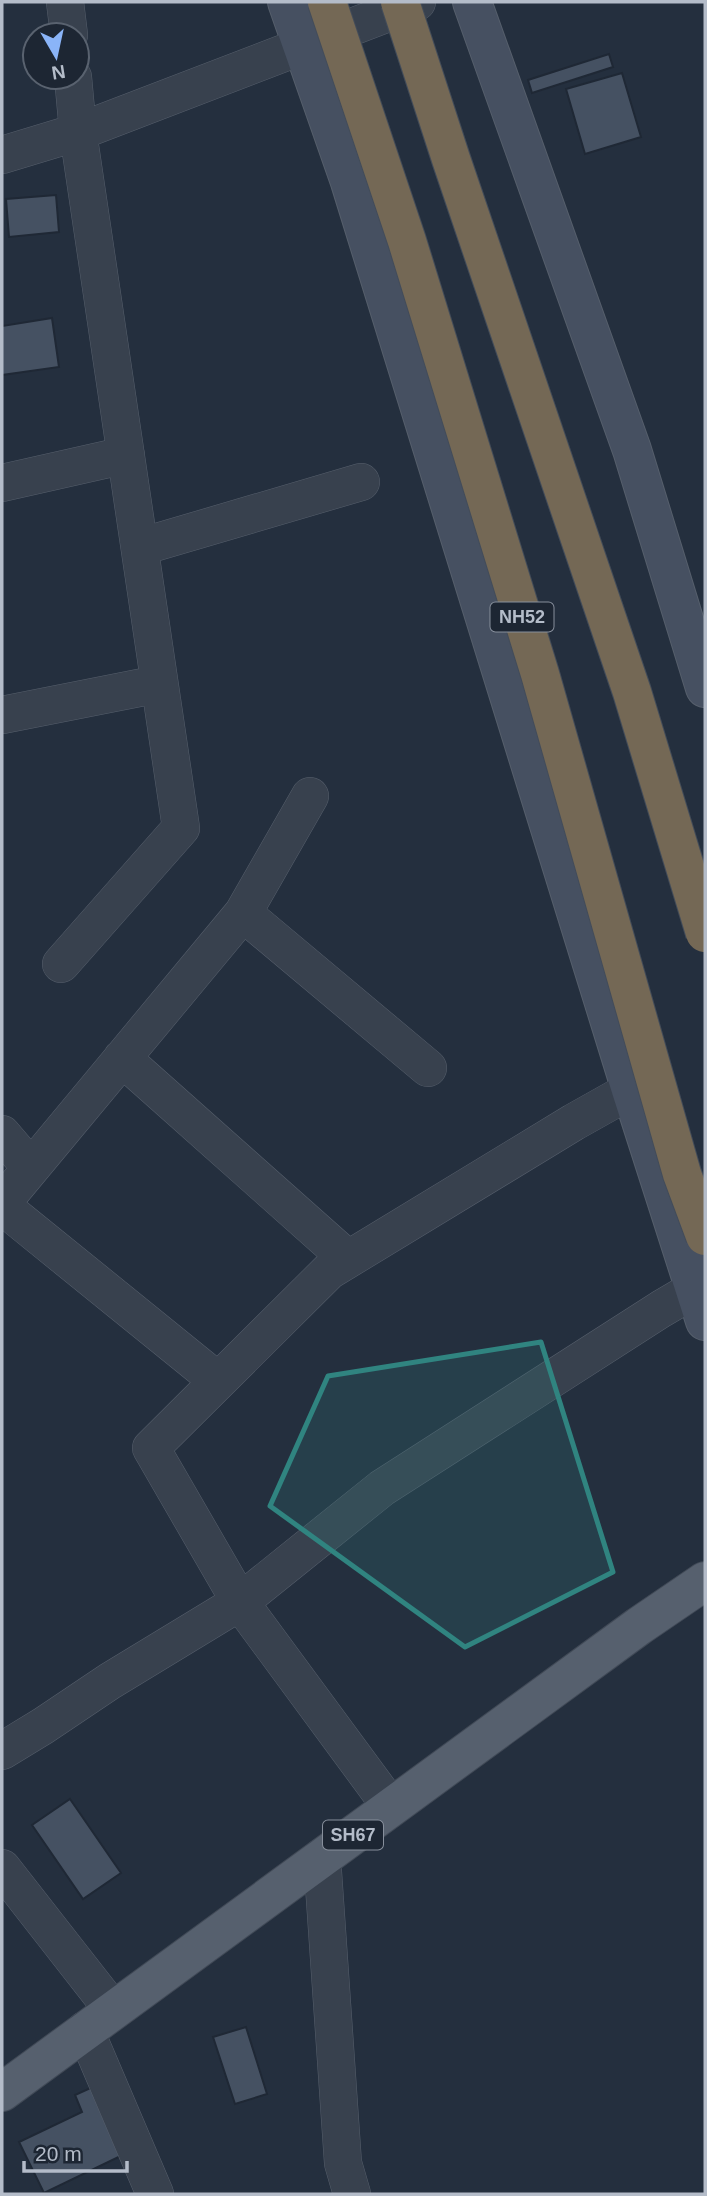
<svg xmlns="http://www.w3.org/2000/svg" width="707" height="2196" font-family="Arial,sans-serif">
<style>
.building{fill:#455162;stroke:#1f2835;stroke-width:2}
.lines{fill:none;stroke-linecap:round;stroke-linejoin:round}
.street-casing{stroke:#565f6c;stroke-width:38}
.secondary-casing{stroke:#565f6c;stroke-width:40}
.primary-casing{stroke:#414a57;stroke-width:40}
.street{stroke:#38414e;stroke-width:37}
.secondary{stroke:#465061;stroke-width:38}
.primary{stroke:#56606e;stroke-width:38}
.highway-bridge-casing{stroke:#434c59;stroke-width:40;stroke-linecap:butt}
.highway-bridge{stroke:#746855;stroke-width:38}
.marked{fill:#308480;fill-opacity:0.2;stroke:#308480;stroke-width:5;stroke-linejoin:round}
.labels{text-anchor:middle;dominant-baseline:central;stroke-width:5;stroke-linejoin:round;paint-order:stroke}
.shield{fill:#1d2633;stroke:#878f9c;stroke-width:2}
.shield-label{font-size:18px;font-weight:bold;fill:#b4bcc9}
</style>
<rect width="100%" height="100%" fill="#242f3e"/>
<path class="building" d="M609 54 613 67 532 93 528 80Z
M622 73 641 137 585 154 566 89Z
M56 195 59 232 9 237 6 199Z
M52 318 59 367 2 375V326Z
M70 1799 121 1873 83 1899 32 1825Z
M246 2027 267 2094 235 2104 213 2037Z
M97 2085 129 2152 44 2193 19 2142 82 2112 75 2095Z"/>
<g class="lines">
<g class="street-casing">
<path id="street" d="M65 2 69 35
M2 155 78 132 417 2
M2 483 126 455
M140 547 361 482
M2 715 159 684
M243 913 428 1068
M61 964 181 828 78 132 73 77
M122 1058 348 1259
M2 1134 31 1168
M2 1203 243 913 310 796
M2 1206 218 1381
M2 1751 43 1726 110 1681 240 1602 382 1488 661 1309 695 1289
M391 1807 240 1602 151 1448 329 1271 574 1122 631 1090
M322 1857 343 2163 352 2194
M2 1868 113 2010
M85 2030 155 2194"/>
</g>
<g class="secondary-casing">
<path id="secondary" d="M287 2 350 182 631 1090 705 1321
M472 2 632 450 705 688"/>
</g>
<g class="primary-casing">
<path id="primary" d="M2 2092 639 1626 705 1581"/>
</g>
<use href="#street" class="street"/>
<use href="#secondary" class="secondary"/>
<use href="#primary" class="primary"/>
<g class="highway-bridge-casing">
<path id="highway-bridge" d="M327 2 407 241 540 674 682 1174 705 1236
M400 2 451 159 632 692 705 933"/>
</g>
<use href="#highway-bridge" class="highway-bridge"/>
</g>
<path class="marked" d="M541 1342 613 1572 465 1647 270 1506 328 1376Z"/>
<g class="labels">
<g class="shield">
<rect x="490.5" y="602.5" width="63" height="29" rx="5"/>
<rect x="323" y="1820.5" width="60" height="29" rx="5"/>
</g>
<g class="shield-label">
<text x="522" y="617">NH52</text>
<text x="353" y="1835">SH67</text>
</g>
</g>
<rect width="707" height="2196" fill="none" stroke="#b4bcc9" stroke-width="7"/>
<g transform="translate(56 56) rotate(171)"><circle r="33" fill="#1d2633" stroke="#59626f" stroke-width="2"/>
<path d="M0-5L12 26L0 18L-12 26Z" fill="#8ab4f8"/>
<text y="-10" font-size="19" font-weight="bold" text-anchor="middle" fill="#b4bcc9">N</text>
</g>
<path d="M24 2161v10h103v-10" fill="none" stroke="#b4bcc9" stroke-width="3.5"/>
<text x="35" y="2161" font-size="21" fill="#b4bcc9" stroke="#1d2633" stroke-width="5" paint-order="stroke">20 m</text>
</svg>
